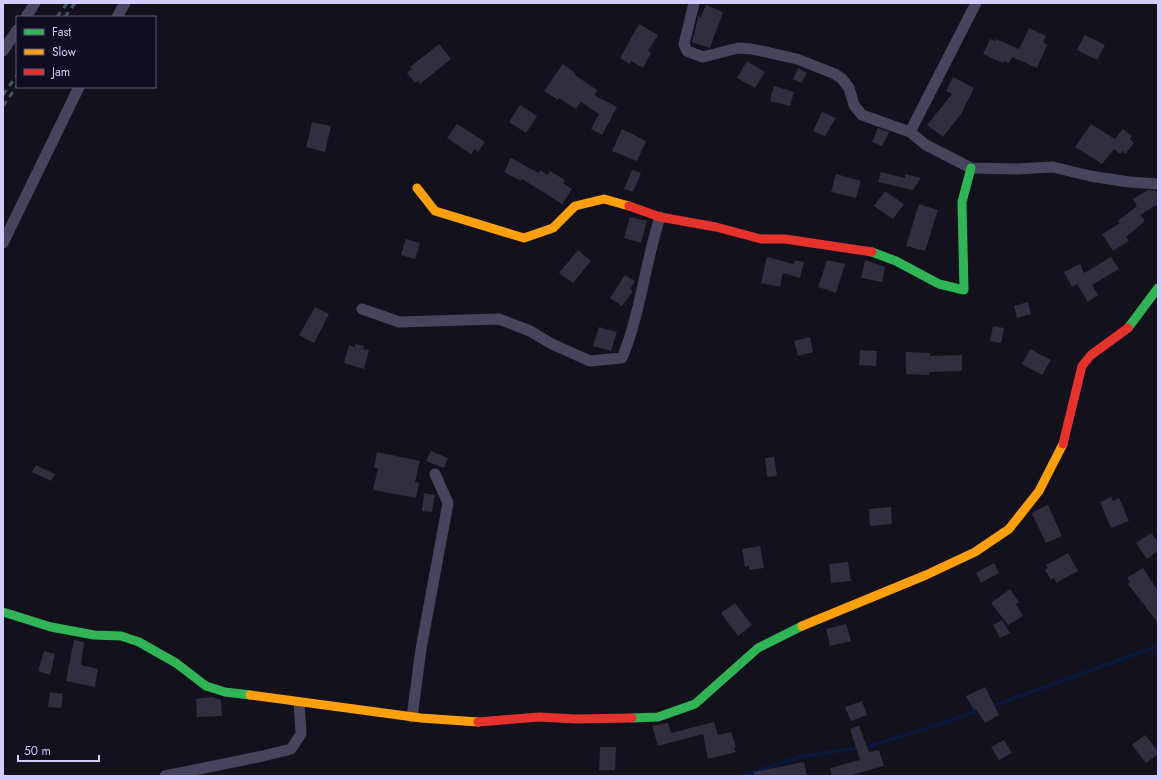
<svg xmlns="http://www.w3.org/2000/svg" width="1161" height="779" font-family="Jost,sans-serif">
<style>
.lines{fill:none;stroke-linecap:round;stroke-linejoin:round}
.stream{stroke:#08193d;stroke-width:3.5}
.building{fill:#312e3f}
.street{stroke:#46455d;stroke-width:11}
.fast{stroke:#30b455;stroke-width:9}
.slow{stroke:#ff9f0a;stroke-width:9}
.jam{stroke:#e5322d;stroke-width:9}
.rail{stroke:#3f5467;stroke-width:3;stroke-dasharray:6 5;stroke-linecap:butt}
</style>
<rect width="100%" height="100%" fill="#13111c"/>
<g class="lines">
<path class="stream" d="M990 707 1158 646
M742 776 799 757 870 746 940 724 980 710"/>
</g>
<path class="building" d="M706 5 723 12 710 48 692 42 698 18V16L701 17Z
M639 24 658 35 648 51 651 53 643 68 631 61 630 64 620 58Z
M1029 28 1046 36 1043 42 1047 45 1037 68 1012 57 1009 63 1004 61 1003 63 983 54 990 39 995 41 996 39 1019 49Z
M1085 35 1105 45 1097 60 1077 50Z
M439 44 451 59 420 84 418 81 415 83 407 73 412 69 410 67Z
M747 61 765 72 755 88 737 78Z
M563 64 576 74 575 75 597 90 594 95 617 107 602 135 591 129 599 114 581 102 576 109 559 98 558 100 544 91Z
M798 68 807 73 801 83 793 79Z
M953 77 974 88 961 114 943 137 927 125 952 94 946 91Z
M774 86 794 92 790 106 770 101Z
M520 105 537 116 526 133 509 122Z
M822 112 836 118 825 136 813 131Z
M312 122 331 126 325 152 306 147Z
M457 124 485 142 478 152 475 149 471 154 447 138Z
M1091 124 1115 139 1123 129 1132 136 1130 139 1134 143 1125 154 1123 151 1120 154 1114 149 1102 164 1075 147Z
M878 128 889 132 882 146 872 142Z
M622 129 646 141 637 161 612 151Z
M511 158 539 173 540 170 548 175 550 171 565 180 563 183 572 189 562 204 522 179 521 181 504 172Z
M632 170 641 173 633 192 624 189Z
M881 172 905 178V174L921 178 913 190 878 182Z
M836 174 861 181 856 198 831 192Z
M1148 190 1157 191 1158 204 1140 215 1145 221 1126 237 1129 241 1113 251 1102 234 1120 223 1118 221 1137 206 1133 199Z
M885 191 904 204 893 219 874 206Z
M919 204 938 210 925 251 906 246Z
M630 217 647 221 641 243 624 238Z
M406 239 420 243 415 259 401 255Z
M578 250 591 261 573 283 559 273Z
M767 257 794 264 795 260 804 262 800 278 783 273 780 287 761 283Z
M1111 257 1119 269 1092 285 1098 295 1088 302 1077 284 1072 287 1064 272 1080 264 1084 273Z
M827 260 845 264 836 293 818 287Z
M865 260 885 267 882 282 861 278Z
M625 275 635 281 630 289 633 291 622 306 610 298Z
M1028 302 1031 314 1017 318 1014 306Z
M315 307 329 314 314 343 299 335Z
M993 326 1004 328 1001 343 990 341Z
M599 327 617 332 611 351 593 346Z
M810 337 813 352 798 356 794 341Z
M355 344 364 346 363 349 369 350 364 369 344 363 349 345 355 347Z
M1030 349 1051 360 1042 375 1022 364Z
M860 350 877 351 876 366 859 365Z
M906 352 930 353V356L962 355V371L929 372V375L906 374Z
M431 451 448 458 444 468 426 461Z
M377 452 420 461 415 482 419 483 416 498 373 490 378 468H374Z
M774 457 777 476 767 477 765 458Z
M36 465 55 474 51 481 32 472Z
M424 493 435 495 432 512 422 511Z
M1111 497 1113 501 1119 498 1129 521 1111 528 1100 502Z
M1048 505 1062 536 1046 543 1032 514 1035 511Z
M891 507 892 524 870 526 869 509Z
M1151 533 1158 542V551L1147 559 1136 543Z
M760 546 764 568 749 570V566L745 567 742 549Z
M1068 553 1078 571 1056 583 1054 578 1051 580 1045 570 1048 568 1046 565Z
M848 562 851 581 831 583 829 564Z
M994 563 999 573 981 583 976 573Z
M1143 568 1158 591V623L1128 584 1130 582 1127 578Z
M1010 589 1019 602 1016 604 1023 616 1008 625 991 603Z
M735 603 752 625 738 636 721 613Z
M1002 620 1010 633 1000 638 993 625Z
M846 624 851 641 830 646 826 629Z
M74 640 84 642 81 665 98 669 95 687 66 681Z
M44 651 55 654 50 675 38 671Z
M985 687 999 715 985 723 976 709 974 710 966 696Z
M50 692 63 694 61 708 48 707Z
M212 697 221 700 222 716 197 717 196 699Z
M862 701 867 715 851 721 845 707Z
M714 722 718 735 731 732 736 747 734 748 736 752 708 759 703 734 658 746 652 726 668 723 671 733Z
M859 726 869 752 879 750 884 766 848 776H832L830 768 860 760 850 729Z
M1145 735 1158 751V754L1146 763 1132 745Z
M1004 740 1012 753 999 760 991 747Z
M600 747H616L615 770H599Z
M804 762 807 776H754V772Z"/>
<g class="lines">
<path class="street" d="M694 3 684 44 687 51 703 57 738 48 752 49 797 59 835 74 842 79 849 88 854 105 862 115 910 132 926 145 971 168 1016 169 1053 167 1090 176 1129 182 1158 184
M26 17 35 3
M117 17 125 3
M3 51 17 30
M910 132 976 3
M3 243 79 87
M362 309 399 322 499 319 530 331 552 344 590 361 622 358C641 312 645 263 660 217
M412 717 421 649 448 503 435 474
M165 776 263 756 291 749 301 734 299 703"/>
<path class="fast" d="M872 252 896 261 939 284 964 290 962 202 971 168
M1128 328 1158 288
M3 612 51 627 94 635 121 636 139 642 176 663 206 686 225 692 250 695
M632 718 658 717 695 704 758 648 802 626"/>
<path class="slow" d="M417 188 435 211 524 238 553 228 575 206 604 199 629 206
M802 626 926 575 975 552 1009 529 1039 491 1063 444
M250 695 421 718 478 722"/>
<path class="jam" d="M629 206 660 217 716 227 761 239H785L872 252
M1063 444 1082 366 1091 355 1128 328
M478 722 539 717 576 719 632 718"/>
<path class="rail" d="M57 17 67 3
M65 17 75 3
M3 95 17 75
M3 106 17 86"/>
</g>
<rect width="1161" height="779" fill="none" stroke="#d3ccff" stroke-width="8"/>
<rect x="16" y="16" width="140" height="72" fill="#100c21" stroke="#5e597a"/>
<rect x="24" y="29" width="20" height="6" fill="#30b455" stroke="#5e597a"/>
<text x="52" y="36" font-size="12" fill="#d3ccff">Fast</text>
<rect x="24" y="49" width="20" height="6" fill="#ff9f0a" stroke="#5e597a"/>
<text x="52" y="56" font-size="12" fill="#d3ccff">Slow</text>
<rect x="24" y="69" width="20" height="6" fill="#e5322d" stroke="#5e597a"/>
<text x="52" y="76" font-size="12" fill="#d3ccff">Jam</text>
<path d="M18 755v6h81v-6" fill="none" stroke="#d3ccff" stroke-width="2"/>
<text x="24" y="755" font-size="12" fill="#d3ccff" stroke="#100c21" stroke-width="3" paint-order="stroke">50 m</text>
</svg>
